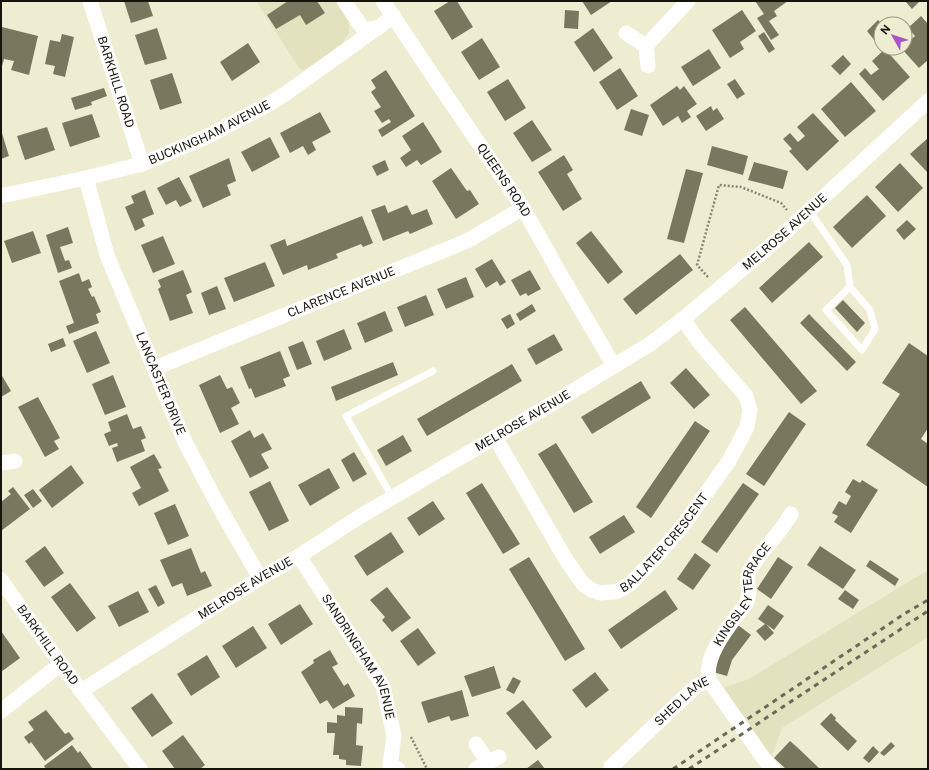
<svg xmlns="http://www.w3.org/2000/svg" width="929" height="770" font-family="'Public Sans',sans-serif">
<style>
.built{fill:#e3e2bf}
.building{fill:#79785f}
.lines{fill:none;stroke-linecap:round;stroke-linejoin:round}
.path{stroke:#878773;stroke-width:2.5;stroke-dasharray:2 2;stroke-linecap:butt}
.service{stroke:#fff;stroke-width:7}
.minor{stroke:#fff;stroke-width:15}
.rail{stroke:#6a6a59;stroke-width:3;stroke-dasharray:5 5;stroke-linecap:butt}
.labels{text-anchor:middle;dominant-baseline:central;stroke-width:3;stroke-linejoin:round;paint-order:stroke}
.street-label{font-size:12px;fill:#14140a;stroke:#eeedd1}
</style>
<rect width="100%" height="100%" fill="#eeedd1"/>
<path class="built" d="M256 1H336L349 22V33L342 44 306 69 302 70 299 68Z
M928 570V637L782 728 771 758 723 688 749 679Z"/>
<path class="building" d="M124 1H148L153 16 131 23Z
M288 1H317L325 13 306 25 300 15 276 29 267 15Z
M450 1H457L473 27 452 40 434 11Z
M582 1H612L591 15Z
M755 1H788L774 11 777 16 769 21 779 35 771 40 757 18 764 14Z
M905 1H920L912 9Z
M565 10 579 11 578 29 564 28Z
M742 10 756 31 740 42 744 49 730 58 712 30Z
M921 16 928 24V60L919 68 901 48H905V40L907 43 915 36 908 28Z
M878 20 881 23V35L875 41 867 31Z
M2 27 38 36 29 75 11 70 14 61 4 59 2 66H1V33Z
M157 28 167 59 145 65 135 35Z
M593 28 613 58 594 72 574 42Z
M764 32 775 49 769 53 758 36Z
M62 34 74 37 65 77 53 74 55 66 45 64 50 40 60 42Z
M482 38 500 67 479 80 461 52Z
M248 43 260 62 232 81 220 62Z
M709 49 721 68 693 86 681 67Z
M885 49 910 77 883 101 859 74 865 68 871 75 879 69 872 61Z
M843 55 851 64 840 75 831 66Z
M620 68 638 96 617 110 599 82Z
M386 70 415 116 382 137 378 130 391 122 389 119 382 123 374 111 381 107 371 92 376 88 371 80Z
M172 73 182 103 160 110 150 80Z
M508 79 526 108 505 121 487 92Z
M735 79 745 94 737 99 727 84Z
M851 82 876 111 845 137 821 109Z
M677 86 680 90 684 86 697 104 687 111 691 117 682 123 678 116 663 126 650 105Z
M104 88 107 96 91 102 92 105 75 110 71 98Z
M711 106 713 111 717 108 724 119 706 131 696 116Z
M631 109 649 115 642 136 624 130Z
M320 112 331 132 312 142 316 150 308 155 303 146 290 153 280 133Z
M813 113 839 141 807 171 789 151 792 149 783 139 790 133 798 142 805 136 797 127Z
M92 114 100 137 70 147 62 123Z
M532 120 552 150 532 162 513 133Z
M423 122 442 152 421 165 417 160 406 167 400 158 411 150 402 136Z
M47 127 55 150 25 160 17 136Z
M1 130 9 156 1 159Z
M270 137 280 157 252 172 241 152Z
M928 138V173L910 154Z
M712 146 748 156 743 175 707 165Z
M564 155 573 170 567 174 582 199 563 211 538 172Z
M229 158 236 181 227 185 231 195 203 208 189 176Z
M385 160 389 170 377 176 372 166Z
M754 162 788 171 783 189 748 180Z
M900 163 923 188 898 212 875 187Z
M451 168 467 191 470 190 479 204 456 219 432 181Z
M686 169 703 173 684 243 667 239Z
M179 177 192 201 180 207 176 200 166 205 157 188Z
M145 190 154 214 142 219 145 226 135 231 125 207 134 203 131 196Z
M867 195 886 216 852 248 833 227Z
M385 205 388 213 407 205 412 215 427 209 433 224 410 234 408 231 383 241 371 210Z
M362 216 373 243 363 247 361 244 336 254 338 258 308 270 307 265 283 275 270 245 285 239 287 246Z
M907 220 916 229 904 240 896 230Z
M68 227 73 243 60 247 65 261 69 260 72 268 58 273 46 235Z
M33 231 41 253 12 263 4 241Z
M591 231 623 272 608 284 576 243Z
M163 236 175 264 153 273 141 245Z
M809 242 823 257 772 303 759 288Z
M680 254 693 270 636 315 623 299Z
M492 259 506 282 500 286 497 281 486 288 475 269Z
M265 262 275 286 234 302 224 278Z
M183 270 192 292 186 295 193 313 170 321 158 289 161 287 158 280Z
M530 270 541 289 528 296 526 293 520 296 511 280Z
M79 273 82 282 89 279 92 287 88 289 92 297 94 296 101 312 96 314 99 323 69 334 66 326 74 323 59 281Z
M466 277 474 297 446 309 437 289Z
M217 286 226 309 209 315 201 293Z
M426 295 434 315 405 327 397 307Z
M843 300 865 323 857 332 835 308Z
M532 304 536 311 520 321 516 314Z
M745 307 817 391 801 404 730 320Z
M385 311 393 331 365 343 357 323Z
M510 314 515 324 507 329 501 319Z
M809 314 856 362 847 371 800 323Z
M344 329 352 349 324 361 316 341Z
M96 331 110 363 87 373 73 341Z
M554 334 563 350 536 365 527 349Z
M63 338 66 346 51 352 48 344Z
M303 341 312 364 297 370 288 347Z
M909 343 928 356V428L921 439 928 444V487L866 445 900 394 882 383Z
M280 351 290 376 283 379 286 386 255 398 251 388 249 389 240 367Z
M393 362 398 375 336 401 331 387Z
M512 364 522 381 427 436 417 419Z
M686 368 710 395 694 409 670 383Z
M1 374 11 391 1 397Z
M113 375 126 407 105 415 92 384Z
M220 375 227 389 232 387 240 403 231 408 239 424 220 433 199 385Z
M641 381 651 398 592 434 581 417Z
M38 397 60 438 54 441 59 449 45 457 18 407Z
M789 412 806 424 764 486 746 474Z
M127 414 133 429 141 426 146 438 141 440 145 451 117 462 112 448 118 446 117 443 109 446 104 434 111 431 108 422Z
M695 421 710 431 651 518 636 507Z
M250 430 254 438 263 433 272 449 261 454 269 468 250 478 231 441Z
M403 435 412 451 386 466 377 450Z
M556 443 593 502 574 513 538 454Z
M354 452 367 474 353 482 341 460Z
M154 454 162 468 158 469 169 491 139 506 132 493 141 488 130 467Z
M71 465 84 483 52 508 39 490Z
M329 468 340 488 310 506 298 485Z
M853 479 860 483 862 480 878 490 851 533 834 522 838 516 832 513 839 501 846 505 851 496 845 492Z
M270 481 289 521 269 531 249 492Z
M482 483 520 544 503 554 466 493Z
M743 483 759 494 717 553 701 542Z
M13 487 30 509 1 531V502L11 494 8 491Z
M33 489 42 501 33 508 24 495Z
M433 501 445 519 419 536 407 518Z
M175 504 189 536 168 545 154 513Z
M624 515 635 532 600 554 589 537Z
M391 532 404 552 367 576 354 556Z
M45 546 64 573 44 587 25 561Z
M820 546 856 570 843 589 807 565Z
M191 548 201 573 205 571 212 586 187 596 182 583 172 587 160 560Z
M695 553 711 565 693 590 677 579Z
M529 557 585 649 565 661 509 569Z
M778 557 793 567 771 599 757 589Z
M870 560 899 579 895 586 866 566Z
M70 583 96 618 77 632 51 597Z
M156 585 165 603 158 607 148 589Z
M387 587 411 618 392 632 382 620 385 617 370 600Z
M665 590 678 609 621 649 608 630Z
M845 590 859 600 853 609 838 599Z
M138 591 149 612 119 627 108 606Z
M300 604 313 624 281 645 268 624Z
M768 605 784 616 774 630 766 624 774 633 765 641 756 631 765 624 758 619Z
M738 625 751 635 732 660 727 676 713 672 719 650Z
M253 626 267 648 236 668 222 646Z
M418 628 436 653 418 666 400 641Z
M1 631 20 658 1 672Z
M330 650 338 664 332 667 344 686 348 683 355 696 333 709 327 700 320 704 301 672 314 663 313 660Z
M207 655 220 677 191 696 177 674Z
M494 666 501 688 472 697 464 676Z
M595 672 609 690 586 708 572 690Z
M513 677 521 681 514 694 506 690Z
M462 690 469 716 451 721 449 716 428 723 421 702Z
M152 693 173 723 152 737 131 708Z
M523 700 552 737 536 750 506 713Z
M345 707 363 708 362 724 357 723 356 745 363 746 361 766 346 765V760L339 759V755H333L335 733H327V722L337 723V715L345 716Z
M46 710 65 734 69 732 74 739 45 761 31 742 29 744 24 737 34 730 28 722Z
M831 713 836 718 835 720 857 741 848 751 820 724Z
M183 735 205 765 200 769H175L162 751Z
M790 741 798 748 820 769H786L774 758Z
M891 742 895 746 884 756 880 753Z
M72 745 78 753 80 751 93 769H46L44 766Z
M873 746 879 752 869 763 863 758Z
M538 760 545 769H526Z"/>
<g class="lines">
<path class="path" d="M708 277 697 265 719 185 741 187 781 203 787 210
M411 737 427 769"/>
<path class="service" d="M809 210 847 265 850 287 870 310 875 329 862 350 826 310 850 287
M392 497 346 416 433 371"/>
<g class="minor">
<path id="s1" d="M90 1 142 164"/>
<path d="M344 1 364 30 378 28"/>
<path id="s2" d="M383 1 437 82 523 208 563 279 614 366"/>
<path d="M626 33 646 46 648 66"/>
<path d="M646 46 688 1"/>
<path id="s3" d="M86 178 107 255 185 442 218 505 260 578"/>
<path id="s4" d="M1 196 86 178 142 164 204 138 267 105 285 94 394 16"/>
<path id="s5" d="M155 368 467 241 523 208"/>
<path id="s6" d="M495 437 565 558 578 577 583 584 592 590 600 593 612 592 618 591 630 584 656 557 682 527 729 461 747 427 750 410 746 396 699 342 683 319"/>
<path d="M1 463 15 461"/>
<path id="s7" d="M299 556 383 686 394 736 390 766 398 769"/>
<path id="s8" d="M1 580 61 664 140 769"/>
<path id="s9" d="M709 680C704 658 725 631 738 614 741 610 747 604 748 599 751 590 745 580 749 572 760 550 780 535 791 514"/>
<path id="s10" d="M81 691 260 578 299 556 359 517 555 402 650 344 683 319 778 239 928 101"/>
<path d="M1 711 61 664"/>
<path d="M476 744 484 756 486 765"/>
<path id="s11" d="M611 767 696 686 709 680 764 759 773 769"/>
<path d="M476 769 499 757"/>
</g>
<path class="rail" d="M673 769 904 614 928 600
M689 769 928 611"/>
</g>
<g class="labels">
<g class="street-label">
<text stroke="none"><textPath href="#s1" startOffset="85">BARKHILL ROAD</textPath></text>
<text stroke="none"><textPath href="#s4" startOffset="219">BUCKINGHAM AVENUE</textPath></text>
<text stroke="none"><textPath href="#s2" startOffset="216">QUEENS ROAD</textPath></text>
<text stroke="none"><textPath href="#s10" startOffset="842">MELROSE AVENUE</textPath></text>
<text stroke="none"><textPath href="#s5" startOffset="201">CLARENCE AVENUE</textPath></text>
<text stroke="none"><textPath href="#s3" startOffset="219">LANCASTER DRIVE</textPath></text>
<text stroke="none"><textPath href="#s10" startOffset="518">MELROSE AVENUE</textPath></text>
<text stroke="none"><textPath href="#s6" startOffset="276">BALLATER CRESCENT</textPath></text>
<text stroke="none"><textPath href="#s10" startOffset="194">MELROSE AVENUE</textPath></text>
<text stroke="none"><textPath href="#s9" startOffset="95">KINGSLEY TERRACE</textPath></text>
<text stroke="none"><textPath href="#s8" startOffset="80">BARKHILL ROAD</textPath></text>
<text stroke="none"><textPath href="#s7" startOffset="118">SANDRINGHAM AVENUE</textPath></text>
<text stroke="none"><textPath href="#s11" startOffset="97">SHED LANE</textPath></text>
</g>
</g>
<rect width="929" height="770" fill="none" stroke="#14140a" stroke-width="4"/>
<g transform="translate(893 36) rotate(309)"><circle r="19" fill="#eeedd1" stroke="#979681"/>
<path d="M0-3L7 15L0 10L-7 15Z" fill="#a856c7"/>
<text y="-6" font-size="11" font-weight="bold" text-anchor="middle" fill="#14140a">N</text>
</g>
</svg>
